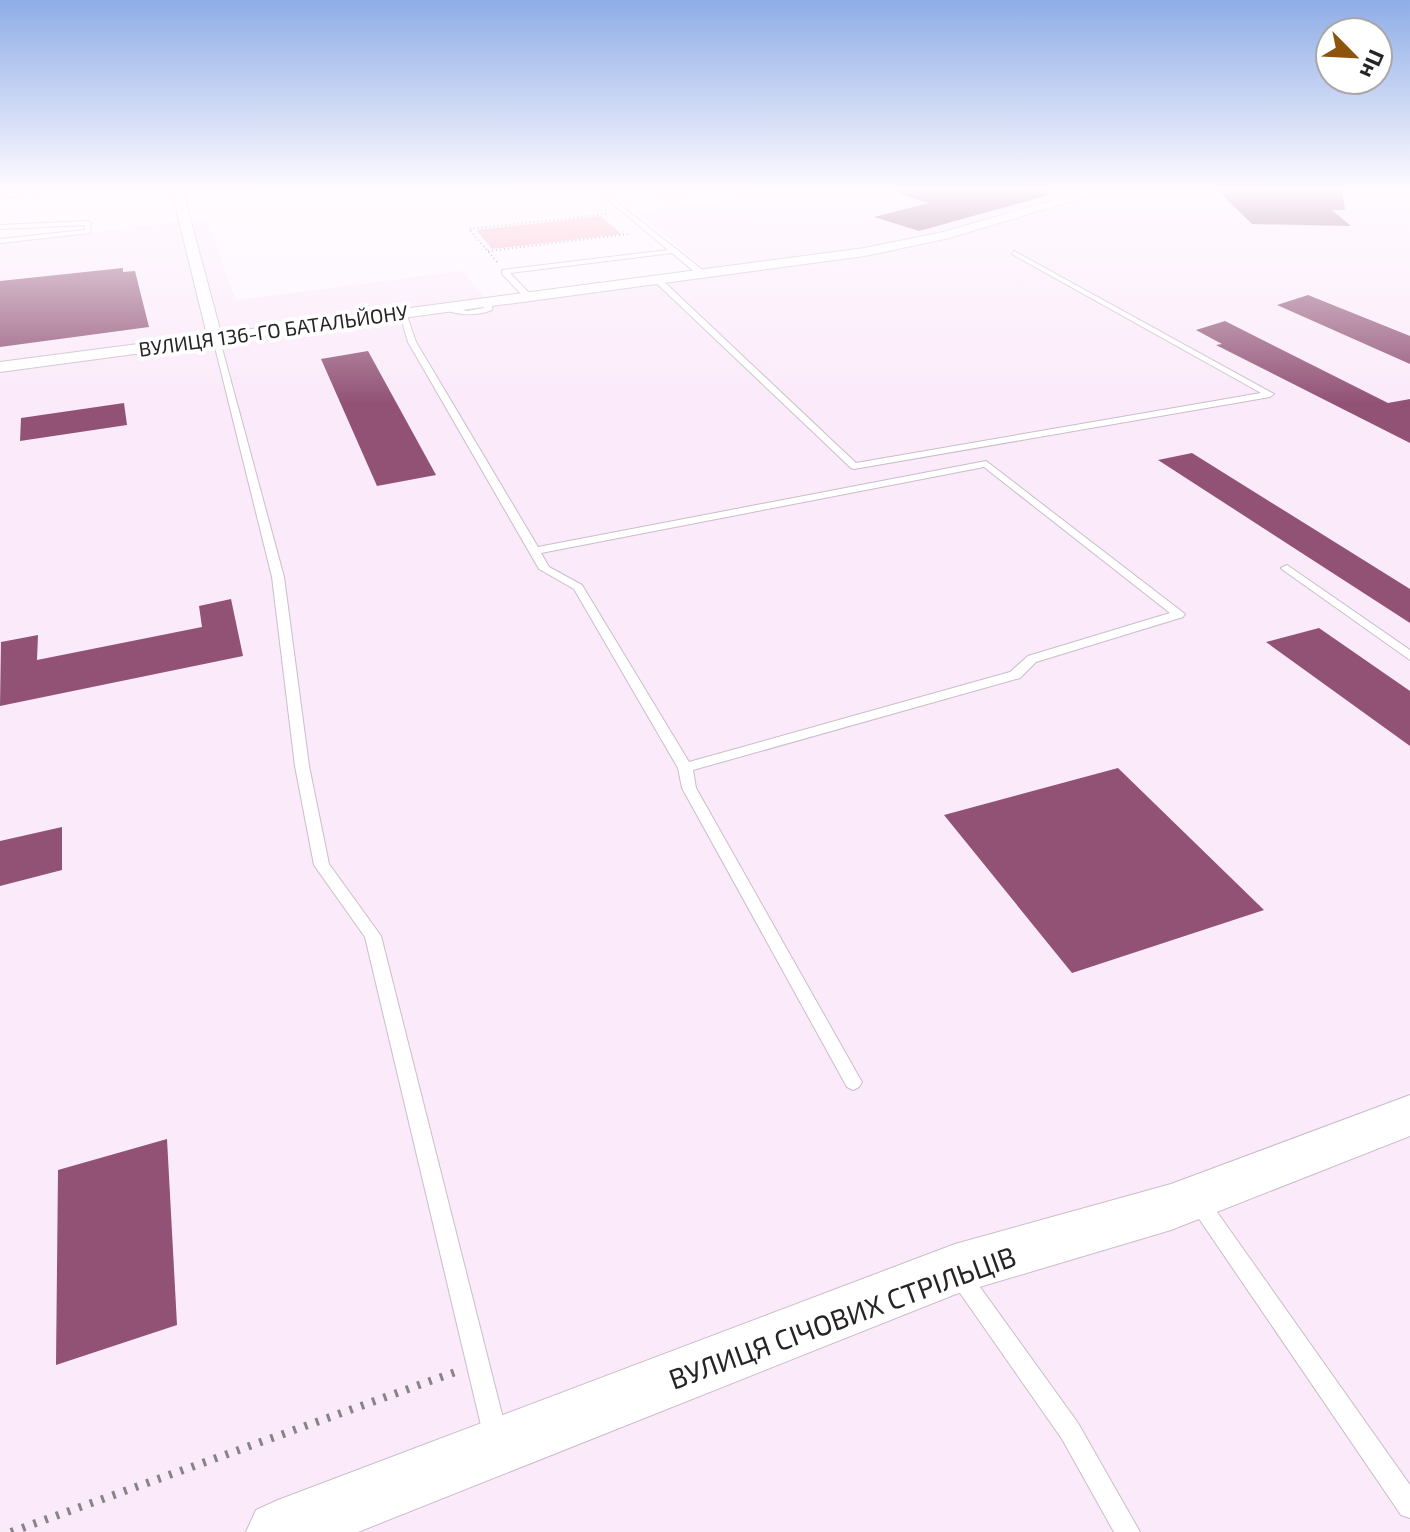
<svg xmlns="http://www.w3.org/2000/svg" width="1410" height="1532" font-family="'Exo 2',sans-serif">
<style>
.built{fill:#fbeafa}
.green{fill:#f7afbe}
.building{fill:#915276}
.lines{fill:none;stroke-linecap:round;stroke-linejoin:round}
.lane-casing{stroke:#c9bec9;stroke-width:2}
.street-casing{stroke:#c9bec9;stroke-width:2}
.secondary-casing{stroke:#c9bec9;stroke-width:2}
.path-far1{stroke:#888388;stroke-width:2;stroke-dasharray:1 3;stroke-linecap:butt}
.path{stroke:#888388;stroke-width:8;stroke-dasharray:3 9;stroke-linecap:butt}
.lane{fill:#fff;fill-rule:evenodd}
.street{fill:#fff;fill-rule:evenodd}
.secondary{fill:#fff;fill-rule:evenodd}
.labels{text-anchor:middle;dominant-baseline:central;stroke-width:8;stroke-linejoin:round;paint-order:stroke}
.far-street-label{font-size:20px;fill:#272327;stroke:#fff}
.near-street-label{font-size:28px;fill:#272327;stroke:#fff}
</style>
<rect width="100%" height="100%" fill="#fef7fe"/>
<path class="built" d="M815 188H1410V1532H0V244L206 218 236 300 462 271 489 301 701 273 703 267 635 211 817 191Z"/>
<path class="green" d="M601 216 621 234 492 249 476 230Z"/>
<path class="building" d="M900 188H1048L1049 195 919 231 874 217 929 203 899 194Z
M1215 188H1342L1345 210H1332L1351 226 1252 224Z
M123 268V272L135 271 149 327 0 347V281Z
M1308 295 1410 336V364L1277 305Z
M1225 321 1388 403 1410 399V443L1216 345 1222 344 1196 330Z
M368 351 436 475 377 486 321 359Z
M124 403 127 425 20 441 21 418Z
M1192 453 1410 589V623L1158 460Z
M231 599 243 656 0 706 1 642 38 635 37 660 202 627 199 606Z
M1319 628 1410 691V746L1266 642Z
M1118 768 1264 910 1072 973 944 815Z
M62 827V870L0 886V841Z
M167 1139 177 1325 56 1365 58 1170Z"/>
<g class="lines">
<g class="lane-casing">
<path id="lane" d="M594 188 758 191 782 188 784 192 758 194 605 193 704 271V275H698L672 253 510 273 532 296 525 298 502 274V270L668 250Z
M88 221 91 223 90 233 0 243V239L85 230V225L0 229V225Z
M1014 251 1274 394 1270 397 854 469 851 468 652 279 659 277 856 463 1261 393 1012 254Z
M486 299 493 301 492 310C475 317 455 315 438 307L442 305 467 311 484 308Z
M399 311 406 313 416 342 538 547 986 461 1185 614 1183 617 1036 662 1020 678 693 770 696 788 859 1077 862 1082 859 1087 853 1090 847 1087 682 788 678 768 574 589 539 569 408 342ZM984 467 1170 613 1028 656 1010 672 689 762 582 585 549 567 541 553Z
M212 335 219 337 284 577 309 766 329 864 381 936 508 1438 504 1446 496 1450 488 1446 484 1438 365 937 314 865 295 766 272 577Z
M1287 565 1410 650V660L1283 570 1281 568Z
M1198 1192 1205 1195 1410 1485V1518L1401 1515 1191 1207 1188 1201 1191 1195Z
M960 1266 967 1269 1078 1423 1140 1532H1114L1062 1439 953 1283 949 1276 953 1269Z"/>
</g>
<g class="street-casing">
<path id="street" d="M171 188H182L221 333 865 248 943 232 1096 188H1115L949 238 865 256 0 372V362L207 335Z"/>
</g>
<g class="secondary-casing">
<path id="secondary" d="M0 188H53L46 193 0 198Z
M1410 1095V1136L1171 1230 956 1294 358 1532H246L256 1510 278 1500 955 1244 1171 1184Z"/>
</g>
<path class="path-far1" d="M65 192 105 188
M488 251 629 234
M497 262 469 229 606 214"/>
<path class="path" d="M11 1532 458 1371"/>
<use href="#lane" class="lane"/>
<use href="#street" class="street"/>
<use href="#secondary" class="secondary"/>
</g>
<linearGradient id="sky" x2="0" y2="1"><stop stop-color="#8eade7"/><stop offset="0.47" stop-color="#fffbff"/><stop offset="1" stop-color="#fffbff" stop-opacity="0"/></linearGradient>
<rect width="1410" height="403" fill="url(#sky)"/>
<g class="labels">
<g class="far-street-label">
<text transform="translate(273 330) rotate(-8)">ВУЛИЦЯ 136-ГО БАТАЛЬЙОНУ</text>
</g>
<g class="near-street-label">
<text transform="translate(842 1317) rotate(-20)">ВУЛИЦЯ СІЧОВИХ СТРІЛЬЦІВ</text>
</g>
</g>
<g transform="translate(1354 56) rotate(114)"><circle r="38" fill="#ffffff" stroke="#a9a7a9" stroke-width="2"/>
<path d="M0-6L14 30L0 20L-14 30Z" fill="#8d540e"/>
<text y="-12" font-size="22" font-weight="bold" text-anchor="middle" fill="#272327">Пн</text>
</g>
</svg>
